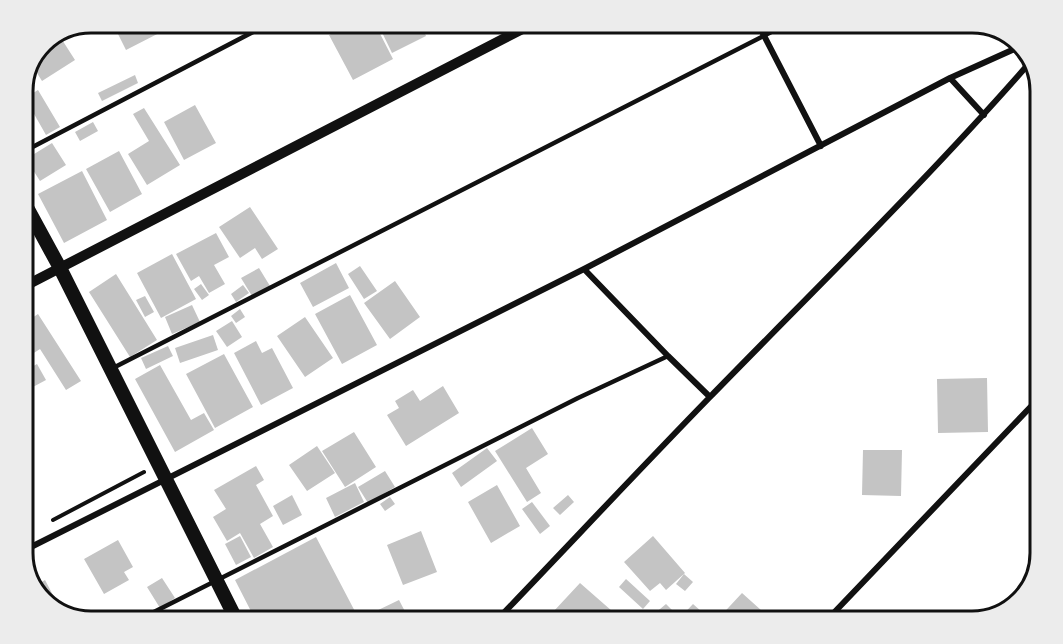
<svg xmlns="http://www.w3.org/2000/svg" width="1063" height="644" font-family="'Space Grotesk',sans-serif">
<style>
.building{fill:#c4c4c4}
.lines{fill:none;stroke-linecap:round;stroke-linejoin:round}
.path{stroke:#111;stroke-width:4}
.service{stroke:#111;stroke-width:4.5}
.minor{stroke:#111;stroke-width:6}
.tertiary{stroke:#111;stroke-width:10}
.primary{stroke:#111;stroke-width:14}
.rim{fill:none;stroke:#111;stroke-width:3}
</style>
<rect width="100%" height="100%" fill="#fff"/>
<path class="building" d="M112 22H163L167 29 126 50Z
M353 22H374L393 59 353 80 329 35Z
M377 22H420L426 36 392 53Z
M59 35 75 60 42 81 32 65 33 64 46 55 41 47Z
M29 73 35 86 23 92V87Z
M135 75 138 83 102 101 98 93Z
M38 90 60 127 46 135 25 98Z
M195 105 216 143 184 160 164 122Z
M144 108 180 165 147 185 128 154 149 141 133 114Z
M93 122 98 131 80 141 75 132Z
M52 143 66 165 40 181 26 159Z
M119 151 142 194 110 212 86 169Z
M82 171 107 220 64 243 38 194Z
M250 207 278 249 262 259 255 248 240 258 219 227Z
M216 233 229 257 214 265 225 284 209 293 199 276 191 281 176 254Z
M172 254 196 299 161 318 137 273Z
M336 263 349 288 313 307 300 283Z
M360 266 377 291 364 299 348 274Z
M259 268 270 286 252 296 241 278Z
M116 274 157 340 130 357 89 292Z
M395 281 420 317 390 339 364 303Z
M201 284 209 295 202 300 194 289Z
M243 285 249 293 236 302 231 294Z
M350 295 377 345 342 364 315 314Z
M145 296 154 312 145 317 136 300Z
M192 305 200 322 172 334 165 317Z
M240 309 245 317 236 323 231 316Z
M38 314 81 381 66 390 40 349 23 360V324Z
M305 317 333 358 305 377 277 336Z
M232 321 242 337 227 347 216 331Z
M213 335 218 350 180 363 175 348Z
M256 341 262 353 272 348 293 388 261 405 234 353Z
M168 346 173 356 146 369 141 358Z
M224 354 253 407 215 428 186 374Z
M37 364 46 380 31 388 23 372Z
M160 365 191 420 204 413 214 430 175 452 135 379Z
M987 378 988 432 938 433 937 379Z
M443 386 459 413 406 446 387 415 399 408 395 401 413 390 420 401Z
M532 428 548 454 526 468 541 493 527 502 495 451Z
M354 432 376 467 345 487 322 451Z
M317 446 335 473 307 491 289 465Z
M487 448 497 461 461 487 452 473Z
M863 450H902L901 496 862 495Z
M256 466 264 480 256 485 273 516 260 524 273 547 254 558 240 533 227 541 213 517 226 509 214 490Z
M385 471 395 487 368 503 358 487Z
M355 483 364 502 335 517 326 498Z
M497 485 520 526 491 543 468 502Z
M292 495 302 515 283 525 273 506Z
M568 495 574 502 560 515 553 508Z
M390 497 395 504 385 511 380 504Z
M532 502 550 526 540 534 522 509Z
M421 531 437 572 403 585 387 545Z
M240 536 251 557 236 565 225 544Z
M653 536 685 573 666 590 660 583 650 591 624 562Z
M316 537 360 621H256L235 580Z
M118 540 133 567 124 572 129 580 104 594 84 559Z
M684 574 693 582 685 591 676 584Z
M162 578 175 598 160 608 147 587Z
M626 579 650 601 643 609 619 587Z
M45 580 63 614 56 612 32 588Z
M580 583 612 611 603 621H593L590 619 587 621H560L562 620 553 612Z
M742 593 773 621H716Z
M399 600 410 621H374L370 614Z
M666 604 674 612 665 621H661L654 614Z
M693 604 702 612 694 621H677Z
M171 614 176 621H163L162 620Z"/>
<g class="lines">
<path class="path" d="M53 520 144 472"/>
<path class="service" d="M23 152 272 22
M113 368 791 22
M136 621 578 398 668 356"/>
<path class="minor" d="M757 22 821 146
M950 78 984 115
M584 269 668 356 710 397
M23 551 584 269 950 78 1021 46
M496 621C567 547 637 472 709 398 818 286 930 177 1032 60
M826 621 1040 397"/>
<path class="tertiary" d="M23 287 536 22"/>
<path class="primary" d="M23 200 60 268 237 621"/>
</g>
<path d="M0 0H1063V644H0ZM91 33H972A58 58 0 0 1 1030 91V553A58 58 0 0 1 972 611H91A58 58 0 0 1 33 553V91A58 58 0 0 1 91 33Z" fill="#ececec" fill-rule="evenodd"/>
<path class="rim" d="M91 33H972A58 58 0 0 1 1030 91V553A58 58 0 0 1 972 611H91A58 58 0 0 1 33 553V91A58 58 0 0 1 91 33Z"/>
</svg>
